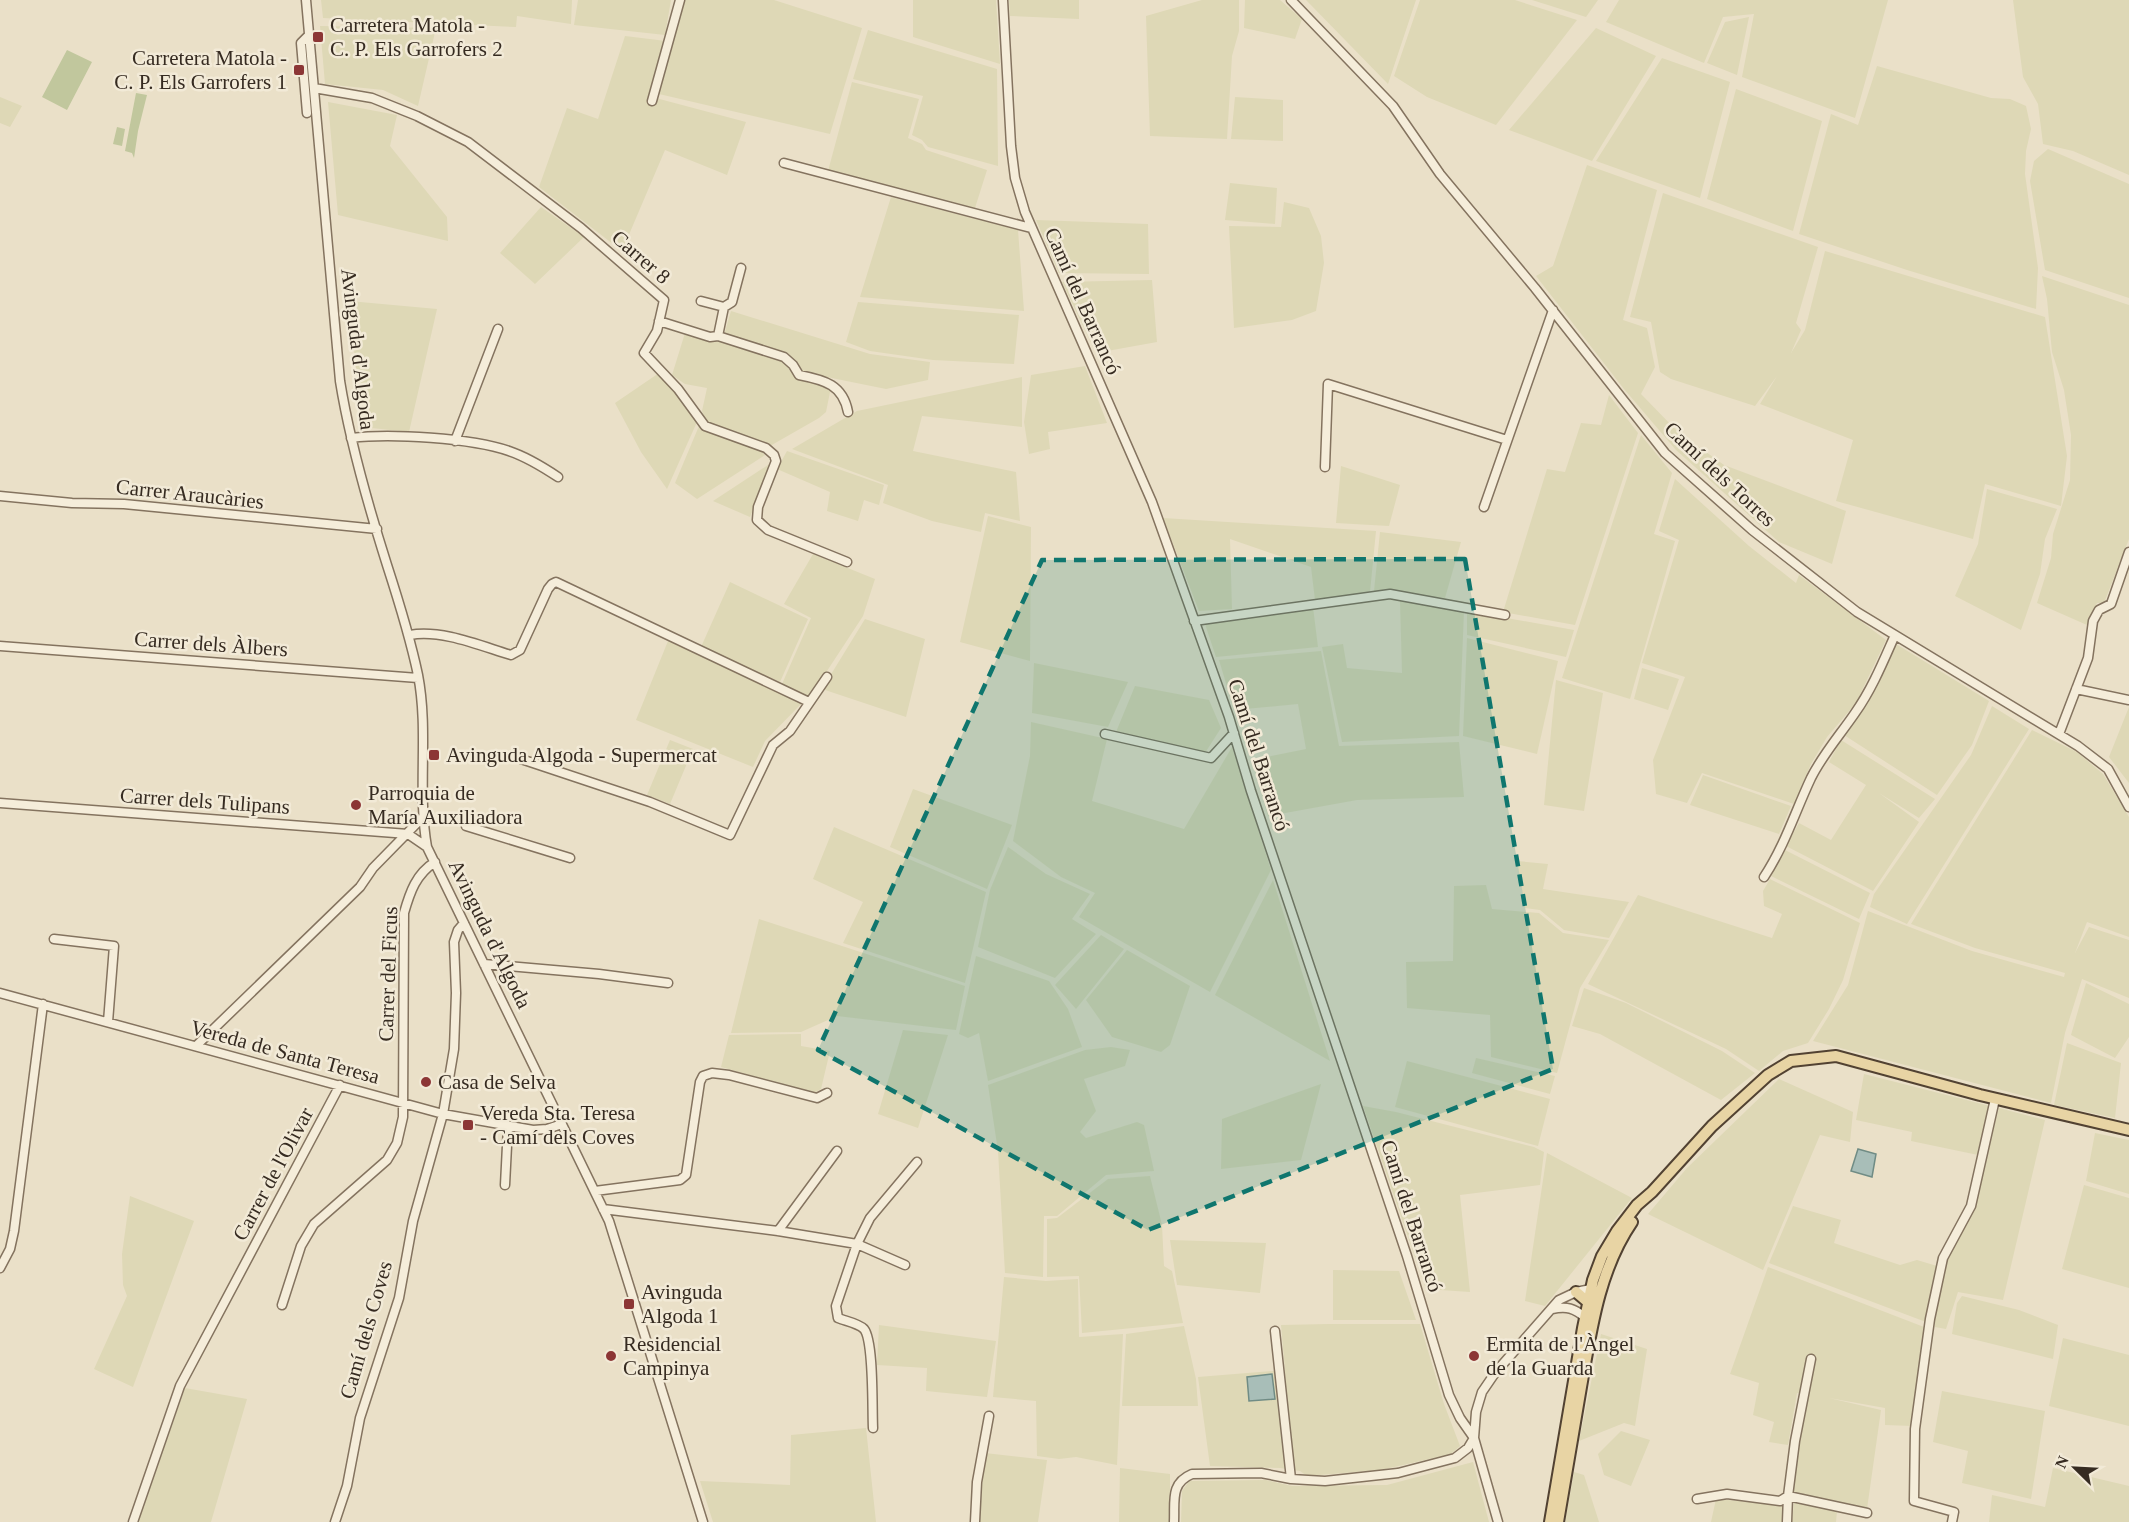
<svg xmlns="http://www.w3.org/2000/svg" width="2129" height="1522" font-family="Georgia,serif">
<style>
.farmland{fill:#ded8b6}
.green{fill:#c1c79d}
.water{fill:#a8beb8;stroke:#708c85;stroke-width:1.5}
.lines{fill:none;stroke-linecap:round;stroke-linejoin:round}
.minor-casing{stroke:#84735f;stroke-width:11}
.major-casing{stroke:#524232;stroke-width:14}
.minor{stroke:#f5edda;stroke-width:8}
.major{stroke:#e8d4a4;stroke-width:10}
.marked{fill:#0f766e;fill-opacity:0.2;stroke:#0f766e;stroke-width:4.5;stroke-dasharray:12 8;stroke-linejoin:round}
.poi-dot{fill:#8c3635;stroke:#f2ead7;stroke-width:2}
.labels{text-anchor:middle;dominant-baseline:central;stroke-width:5;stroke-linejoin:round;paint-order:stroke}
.poi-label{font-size:21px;fill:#362b21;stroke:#f2ead7;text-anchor:start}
.street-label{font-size:21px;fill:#362b21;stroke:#f2ead7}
</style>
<rect width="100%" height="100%" fill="#eae0c8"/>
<path class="farmland" d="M321 0H572L571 24 517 16 516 27 323 18Z
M578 0H671L665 35 574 25Z
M684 0H774L862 28 830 134 659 94Z
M913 0H996L1000 64 913 37Z
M1009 0H1079V19L1010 16Z
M1202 0H1239V31L1232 56 1227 139 1150 136 1146 16Z
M1245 0H1280L1302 19 1295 39 1244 28Z
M1306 0H1416L1388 84Z
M1420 0H1515L1577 20 1496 125 1427 97 1394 76Z
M1532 0H1598L1586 17Z
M1619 0H1888L1855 118 1742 77 1754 14 1723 17 1704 63 1606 22Z
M2013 0H2129V175L2073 151 2043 144 2038 104 2023 77Z
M1749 17 1737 75 1707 63 1725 22Z
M320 26 436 28 418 106 383 90 325 84Z
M1596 28 1656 56 1592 161 1509 130Z
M868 30 997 69 998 166 928 147 922 140 912 135 923 96 853 79Z
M625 36 666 41 652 97 746 122 727 175 665 150 622 251 539 187 567 108 598 119Z
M1662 58 1730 82 1700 198 1596 161Z
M1877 66 1991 98 2010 99 2026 106 2031 129 2026 151 2025 174 2038 268 2036 309 1907 270 1799 234 1831 114 1858 125Z
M852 82 919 99 908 138 922 144 926 150 987 170 975 208 828 171Z
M1736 89 1822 121 1793 231 1707 199Z
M0 97 22 106 10 127 0 123Z
M1235 97 1283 100V141L1231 139Z
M328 102 397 115 390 146 447 217 448 241 338 215Z
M2048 149 2129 184V298L2045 270 2030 181 2034 161Z
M1587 165 1657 190 1623 320 1647 328 1655 367 1641 394 1677 431 1724 465 1846 511 1832 564 1779 542 1676 450 1624 389 1536 276 1553 266Z
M1230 183 1277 188 1275 224 1225 220Z
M1663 193 1818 247 1796 323 1801 330 1791 353 1805 330 1825 251 2045 317 2067 456 2061 506 1985 484 1973 539 1836 501 1853 440 1760 404 1777 376 1755 406 1671 379 1660 372 1651 322 1630 317Z
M891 197 1018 230 1024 311 860 297Z
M1284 202 1309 208 1321 236 1324 263 1316 311 1292 320 1234 328 1229 226 1281 227Z
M541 207 584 237 535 284 500 253Z
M1036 220 1148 224 1149 274 1059 273Z
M2042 276 2129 305V539L2104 603H2097L2087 625 2037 603 2051 558 2053 534 2070 480 2071 435 2064 390 2052 352 2047 299Z
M1152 280 1157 342 1096 353 1062 282Z
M349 301 437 309 409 432 362 427Z
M858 302 1019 315 1014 364 933 360 870 351 846 342Z
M731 311 870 354 930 362 928 380 886 389 802 372 786 355 724 335Z
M685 333 713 341H722L783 361 793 374 831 387 826 412 819 418 770 446 707 424 702 411 707 388 685 384 672 375Z
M1085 366 1107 423 1048 432 1050 449 1029 454 1024 422 1031 375Z
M659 373 677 392 697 422 667 489 641 452 615 403Z
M1022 377V427L922 416 913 451 1016 472 1020 521 985 513 981 532 932 521 883 503 888 485 792 449 857 411Z
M1609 395 1638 433 1575 625 1503 612 1547 469 1565 472 1581 423 1601 425Z
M699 426 701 430 760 450 765 455 697 499 675 483Z
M1641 435 1672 473 1654 534 1675 541 1630 699 1562 678Z
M787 451 884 485 879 505 864 500 858 521 827 511 830 492 777 469Z
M771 463 772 464 750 517 713 501Z
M1341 466 1400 485 1389 526 1336 523Z
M1675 479 1749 546 1796 583 1799 575 1886 640 1856 703 1827 737 1811 764 1794 804 1702 773 1687 803 1656 794 1653 760 1685 677 1642 663 1679 540 1659 531Z
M1987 489 2057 509 2045 539 2040 574 2021 630 1955 596 1978 544Z
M988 516 1031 527 1030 661 960 642Z
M1163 518 1376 531 1370 592 1315 600 1311 567 1230 539 1232 609 1199 611Z
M1380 532 1461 542 1445 598 1374 591Z
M813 554 875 579 863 616 810 697 782 684 811 618 784 604Z
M730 582 808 619 780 682 701 647Z
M1400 601 1464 611 1459 736 1342 742 1322 647 1343 644 1347 668 1402 673Z
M1313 607 1318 647 1216 657 1205 624 1239 616Z
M1467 611 1574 630 1566 657 1467 635Z
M865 619 925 639 906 717 822 689Z
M1467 638 1558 661 1537 754 1463 736Z
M668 641 803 702 765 741 753 767 636 720Z
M1896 644 1989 701 1972 745 1937 795 1844 735 1870 699Z
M1321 651 1339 746 1459 742 1464 797 1357 800 1268 816 1252 760 1306 749 1298 704 1234 710 1219 660Z
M1034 663 1128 682 1108 727 1032 713Z
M1642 668 1679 679 1668 710 1634 699Z
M1556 680 1603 693 1584 811 1544 805Z
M1135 686 1209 700 1221 728 1205 753 1116 732Z
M1992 706 2029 729 1907 924 1870 907 1874 894 1971 755Z
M2129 707V783L2109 757Z
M1031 722 1107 739 1092 801 1184 829 1232 747 1271 870 1210 992 1079 917 1095 893 1061 877 1013 841 1030 756Z
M2032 730 2077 752 2103 774 2129 817V937L2087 922 2075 953 2089 927 2129 940V998L2082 979 2065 1033 2051 1103 1813 1041 1848 985 1868 911 1972 951 2064 977 2065 973 1975 948 1911 924Z
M670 740 693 749 670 804 647 795Z
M1841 740 1935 799 1919 818 1879 793 1919 822 1873 891 1786 846 1799 823 1831 840 1866 785 1829 762Z
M1703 775 1791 806 1779 834 1690 805Z
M913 789 1012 825 987 889 890 847Z
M834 827 986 892 965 983 843 943 863 902 813 879Z
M1008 847 1046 874 1090 894 1072 919 1096 934 1055 978 978 947 990 890Z
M1785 850 1870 893 1859 919 1771 876Z
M1517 861 1548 864 1543 889 1629 902 1609 938 1564 930 1540 910 1525 908Z
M1770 879 1860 923 1843 980 1829 1009 1808 1043 1783 1051 1759 1071 1726 1049 1588 984 1638 895 1772 938 1782 914 1764 906 1763 891Z
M1273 880 1330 1061 1215 995Z
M1486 885 1492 909 1539 913 1563 933 1609 940 1580 988 1557 1073 1491 1057 1490 1015 1407 1008 1406 962 1453 961 1454 886Z
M759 919 965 986 956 1030 837 1016 801 1032 731 1033Z
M1101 935 1124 949 1076 1009 1055 985Z
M1127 950 1190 986 1170 1045 1161 1052 1112 1037 1086 1000Z
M976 956 1049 981 1068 1009 1082 1047 988 1081 979 1033 968 1038 959 1034Z
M2086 983 2129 1004V1037L2115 1058 2071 1035Z
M1584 988 1626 1003 1722 1051 1755 1073 1721 1100 1600 1034 1572 1026Z
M903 1030 948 1035 918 1128 878 1114Z
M801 1034V1046L830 1051 821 1089 814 1093 721 1067 729 1035Z
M2067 1043 2121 1063 2115 1118 2054 1105Z
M1111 1047 1130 1050 1125 1066 1084 1079 1096 1111 1080 1132 1086 1138 1137 1122 1144 1125 1154 1171 1106 1175 1057 1216H1044L1043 1277 1005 1273 998 1151 988 1085 1085 1050Z
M1476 1058 1555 1076 1550 1094 1472 1073Z
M1407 1061 1550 1099 1538 1146 1395 1107Z
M1864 1074 1990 1106 1978 1155 1911 1141 1912 1132 1856 1120Z
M1779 1079 1853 1112 1850 1142 1820 1135 1763 1270 1648 1214 1687 1168Z
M1321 1084 1301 1160 1221 1169 1222 1119Z
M1363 1106 1396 1112 1534 1147 1544 1152 1540 1185 1460 1195 1470 1292 1426 1289Z
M1999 1108 2045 1120 2003 1300 1958 1292 1946 1329 1935 1327 1934 1314 1946 1261 1973 1211Z
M2095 1133 2129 1140V1194L2086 1181Z
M1547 1153 1632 1198 1545 1306 1525 1301Z
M1150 1176 1162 1225 1164 1266 1172 1271 1183 1323 1082 1333 1079 1276 1047 1277V1219L1057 1218 1108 1179Z
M2084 1185 2129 1198V1288L2062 1269Z
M130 1196 194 1221 133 1387 94 1369 127 1296 123 1285 122 1254Z
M1793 1206 1841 1220 1834 1243 1900 1265 1917 1260 1937 1266 1926 1322 1769 1263Z
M1170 1240 1266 1243 1260 1293 1177 1285Z
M1768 1267 1924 1327 1912 1426 1885 1425V1408L1829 1398 1881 1410 1867 1509 1793 1494 1805 1394 1797 1393 1788 1445 1769 1442 1774 1422 1753 1415 1759 1383 1730 1374Z
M1333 1270 1399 1271 1416 1320H1333Z
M1004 1277 1046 1281 1078 1279 1079 1337 1123 1334 1117 1465 1076 1457 1059 1459 1037 1456 1036 1401 993 1397Z
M1962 1296 2019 1310 2058 1325 2053 1359 1952 1334 1957 1303Z
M1328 1324H1420L1444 1404 1460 1446 1451 1454 1381 1470 1307 1476 1300 1471 1280 1468 1210 1466 1198 1377 1285 1370 1281 1325Z
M879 1325 996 1341 987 1397 926 1391 927 1368 877 1365Z
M1184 1326 1196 1379 1198 1406H1122L1126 1334Z
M1601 1334 1647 1349 1635 1426 1624 1423 1579 1441Z
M2063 1338 2129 1355V1426L2049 1406Z
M185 1388 247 1399 211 1522H138Z
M1942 1391 2045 1411 2031 1499 1962 1483 1968 1451 1933 1442Z
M866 1428 876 1522H713L700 1481 790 1485 791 1435Z
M1621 1431 1650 1440 1631 1486 1604 1475 1598 1454Z
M985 1453 1047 1460 1038 1522H979Z
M1473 1462 1489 1522H1181L1182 1491 1189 1481 1266 1480 1292 1486 1387 1485Z
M1120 1468 1170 1474V1522H1119Z
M2053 1468 2129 1486V1522H1989L1992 1495 2045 1507Z
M1574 1472 1584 1475 1599 1522H1565Z
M1716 1499 1786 1505V1522H1711Z
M1794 1503 1837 1511 1836 1522H1792Z"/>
<path class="green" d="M67 50 92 62 67 110 42 97Z
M136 93 147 95 138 131 134 158 132 153 125 151Z
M117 127 125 129 122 146 113 144Z"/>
<path class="water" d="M1858 1149 1876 1154 1872 1177 1851 1171Z
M1272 1374 1275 1399 1249 1401 1247 1377Z"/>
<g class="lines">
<g class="minor-casing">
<path id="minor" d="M306 0 340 381C350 443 368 505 387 565 399 602 410 637 418 675 429 732 417 790 427 847L609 1221 703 1522
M1003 0 1011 146 1015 178 1025 212 1152 502 1229 717 1251 791 1407 1256 1449 1395 1460 1418 1474 1438 1498 1522
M1291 0 1393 106 1440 174 1535 288 1665 453 1752 530 1857 612 2078 746 2108 769 2129 807
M314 88 372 98 417 116 468 142 581 228 664 300 657 331 644 353 678 389 705 426 766 448 774 455 776 461 758 507 757 520 768 530 847 562
M652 101 680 0
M307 113 301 43 309 35
M784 163 1031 228
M741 268 732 302 724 307 718 336 784 357 793 365 799 375C825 380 843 385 848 412
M701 301 724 307
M659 321 710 337 718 336
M351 438C390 433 472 438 509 451 527 457 543 467 558 477
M455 441 498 329
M1325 467 1328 384 1507 440
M0 496 72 503 124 504 377 529
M1484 507 1553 310
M1194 621 1390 594 1505 615
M410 635C441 629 481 646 511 655L520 650 548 589 552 584 556 582 809 702
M0 646 418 678
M2076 689 2129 700
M1105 734 1211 758 1234 733
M2059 734 2088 658 2093 621 2099 610 2111 604 2129 552
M521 759 650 802 730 835 773 745 790 731 827 677
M0 803 408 834 427 847
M466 826 570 858
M1764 877C1785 845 1795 812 1811 778 1823 754 1840 735 1855 713 1872 689 1883 662 1895 635
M54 939 114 946 108 1022
M484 964 599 974 668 983
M0 993 443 1114 533 1130 547 1129 562 1124
M196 1046 360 887 373 868 422 818
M505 1185 508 1126
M595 1191 680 1180 686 1175 700 1082 703 1076 712 1073 729 1075 817 1098 827 1093
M603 1209 778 1231 857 1244 905 1265
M778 1231 837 1151
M0 1268 10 1249 14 1231 43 1004
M282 1305 301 1246 314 1224 387 1160 397 1143 403 1117 404 913C410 892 416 874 435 862
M1552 1309C1567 1306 1574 1308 1586 1318
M1275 1331 1291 1479
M873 1428C872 1409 874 1341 864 1329 858 1323 845 1321 838 1318L836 1306 857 1244 870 1218 917 1162
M1697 1499 1727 1494 1780 1501 1788 1496 1795 1441 1811 1359
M133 1522 180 1386 340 1085
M335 1522 347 1486 360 1418 399 1298 413 1221 443 1114 454 1049 456 993 454 942 458 930 464 923
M975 1522 977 1482 989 1416
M1174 1522C1175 1501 1170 1483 1192 1474L1261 1473 1291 1479 1325 1481 1398 1473 1455 1458 1468 1448 1474 1438 1476 1412 1482 1392 1495 1373 1559 1300 1576 1292 1591 1289
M1787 1522 1788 1496 1867 1513
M1952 1522 1954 1512 1914 1501 1915 1429 1930 1319 1943 1258 1971 1206 1995 1099"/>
</g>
<g class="major-casing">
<path id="major" d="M1576 1292 1589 1303 1590 1307
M1550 1522 1583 1328 1593 1280 1602 1256 1617 1231 1637 1205 1652 1192 1712 1126 1768 1075 1791 1061 1836 1056 1980 1095 2129 1130
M1558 1522C1566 1477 1573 1432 1581 1387 1591 1330 1599 1270 1632 1222"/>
</g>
<use href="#minor" class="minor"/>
<use href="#major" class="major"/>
</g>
<path class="marked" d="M1465 559 1553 1069 1148 1230 818 1050 1042 560Z"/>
<g class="poi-dot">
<rect x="312" y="31" width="12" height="12" rx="3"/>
<rect x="293" y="64" width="12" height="12" rx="3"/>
<rect x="428" y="749" width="12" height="12" rx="3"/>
<circle cx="356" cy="805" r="6"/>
<circle cx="426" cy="1082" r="6"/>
<rect x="462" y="1119" width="12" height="12" rx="3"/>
<rect x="623" y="1298" width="12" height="12" rx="3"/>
<circle cx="611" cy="1356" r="6"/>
<circle cx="1474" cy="1356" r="6"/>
</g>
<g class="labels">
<g class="poi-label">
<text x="330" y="25">Carretera Matola -<tspan x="330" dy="24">C. P. Els Garrofers 2</tspan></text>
<text x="287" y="58" text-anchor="end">Carretera Matola -<tspan x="287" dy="24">C. P. Els Garrofers 1</tspan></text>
<text x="446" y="755">Avinguda Algoda - Supermercat</text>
<text x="368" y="793">Parroquia de<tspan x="368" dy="24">María Auxiliadora</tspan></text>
<text x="438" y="1082">Casa de Selva</text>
<text x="480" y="1113">Vereda Sta. Teresa<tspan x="480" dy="24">- Camí dels Coves</tspan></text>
<text x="641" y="1292">Avinguda<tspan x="641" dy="24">Algoda 1</tspan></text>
<text x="623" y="1344">Residencial<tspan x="623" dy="24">Campinya</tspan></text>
<text x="1486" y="1344">Ermita de l'Àngel<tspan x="1486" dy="24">de la Guarda</tspan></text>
</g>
<g class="street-label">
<text transform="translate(641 257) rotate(41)">Carrer 8</text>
<text transform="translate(1083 301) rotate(66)">Camí del Barrancó</text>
<text transform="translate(358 349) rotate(83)">Avinguda d'Algoda</text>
<text transform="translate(1720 474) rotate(43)">Camí dels Torres</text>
<text transform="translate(190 494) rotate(6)">Carrer Araucàries</text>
<text transform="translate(211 644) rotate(4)">Carrer dels Àlbers</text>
<text transform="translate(1259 755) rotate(72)">Camí del Barrancó</text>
<text transform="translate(205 801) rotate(4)">Carrer dels Tulipans</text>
<text transform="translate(490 934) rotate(64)">Avinguda d'Algoda</text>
<text transform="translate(388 974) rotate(-88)">Carrer del Ficus</text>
<text transform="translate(285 1052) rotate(15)">Vereda de Santa Teresa</text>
<text transform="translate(273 1174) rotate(-62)">Carrer de l'Olivar</text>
<text transform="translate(1412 1216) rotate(72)">Camí del Barrancó</text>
<text transform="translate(366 1330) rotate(-74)">Camí dels Coves</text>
</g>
</g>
<g transform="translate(2075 1468) rotate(294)" stroke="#f2ead7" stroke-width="4.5" paint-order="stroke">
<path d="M0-4.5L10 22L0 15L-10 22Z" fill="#362b21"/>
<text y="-9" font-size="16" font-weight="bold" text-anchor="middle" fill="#362b21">N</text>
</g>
</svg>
